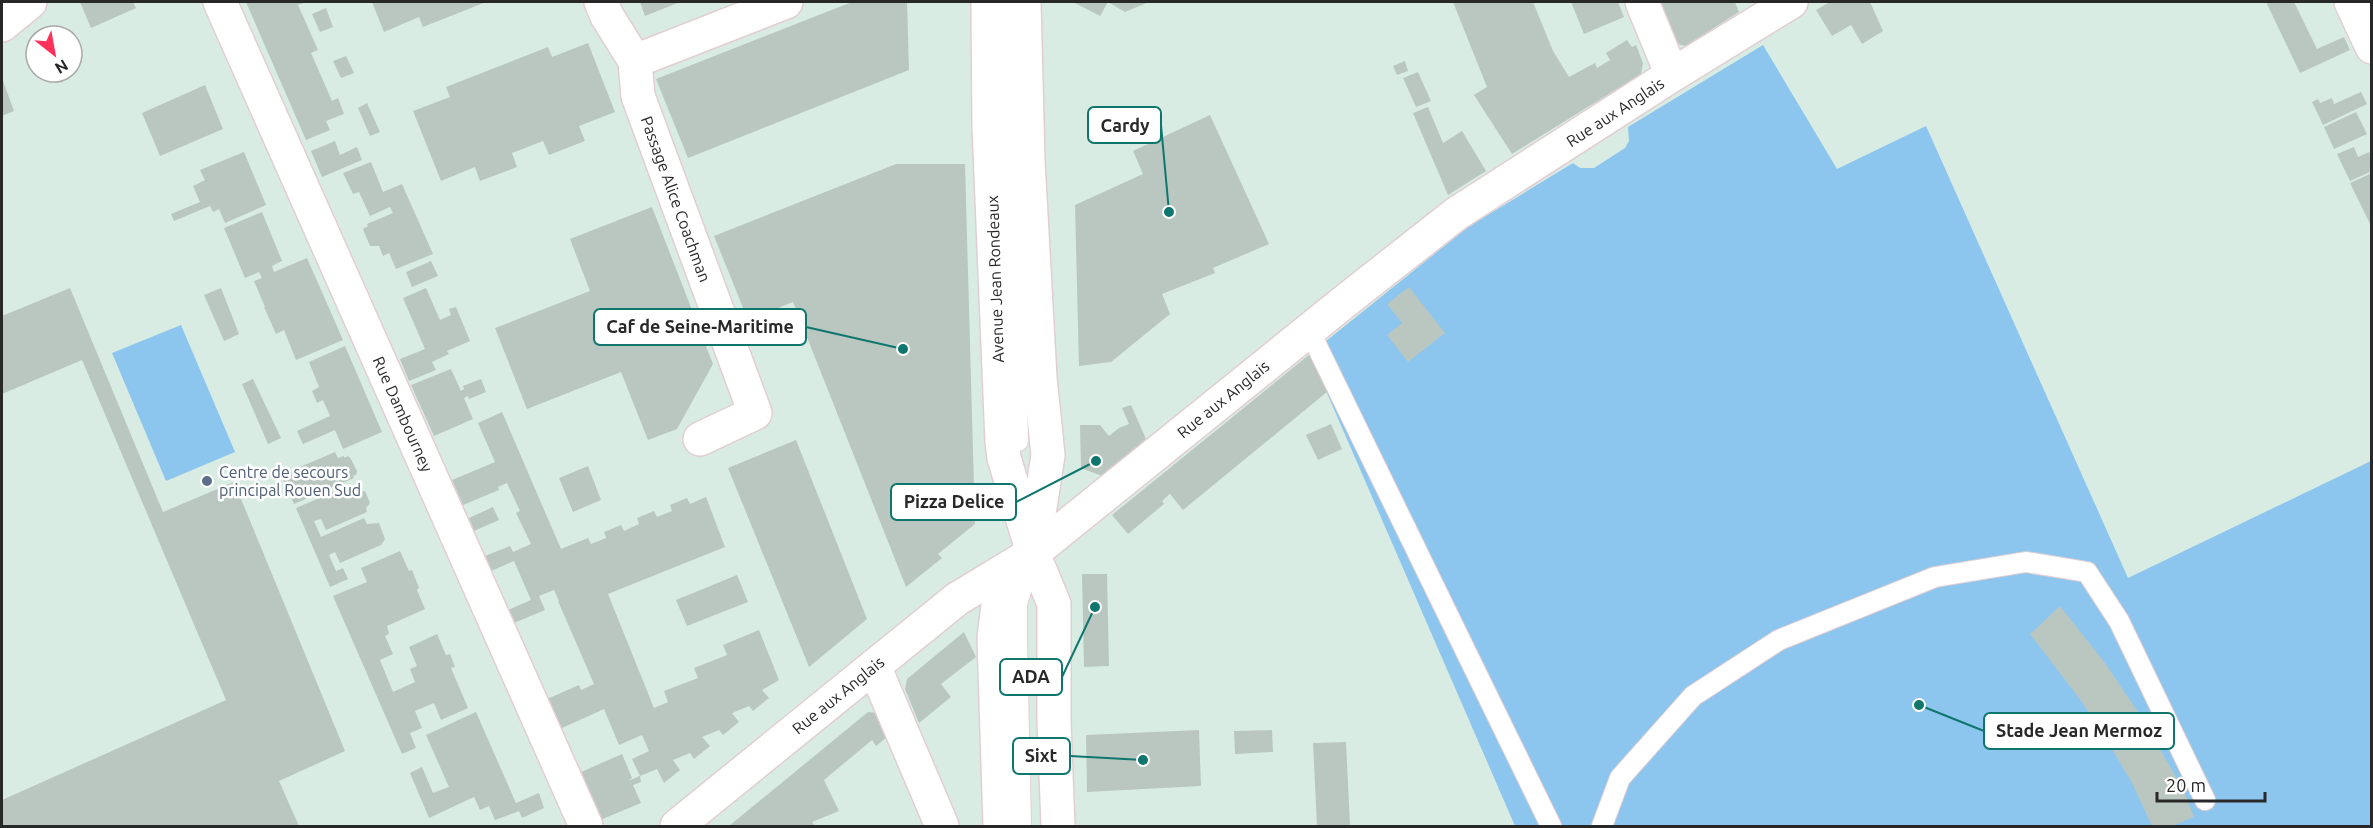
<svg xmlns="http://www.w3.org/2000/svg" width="2373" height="828" font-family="Ubuntu,sans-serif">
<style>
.pitch{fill:#8cc5ee}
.building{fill:#b9c7c0}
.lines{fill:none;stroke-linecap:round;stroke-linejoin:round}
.lane-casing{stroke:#e2ced2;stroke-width:22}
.street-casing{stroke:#e2ced2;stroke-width:36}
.secondary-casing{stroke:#e2ced2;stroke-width:36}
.lane{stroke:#fff;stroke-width:20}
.street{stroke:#fff;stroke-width:33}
.secondary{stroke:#fff;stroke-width:33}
.service-dot{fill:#5c6f8a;stroke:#fff;stroke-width:2}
.labels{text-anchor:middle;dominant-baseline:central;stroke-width:5;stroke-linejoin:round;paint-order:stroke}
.street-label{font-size:16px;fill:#282828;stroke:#fff}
.service-label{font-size:16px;fill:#4e5e75;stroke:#fff;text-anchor:start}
.leader{fill:none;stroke:#0f766e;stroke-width:2}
.callout-dot{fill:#0f766e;stroke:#fff;stroke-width:2}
.callout{fill:#fff;stroke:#0f766e;stroke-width:2}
.callout-label{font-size:18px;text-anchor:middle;font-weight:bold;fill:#282828}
</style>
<rect width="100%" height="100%" fill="#d9ece3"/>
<path class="pitch" d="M1763 45 1837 169 1926 126 2128 578 2371 461V826H1515L1310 354 1468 227 1573 163 1580 168H1594L1625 148 1629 141 1628 127Z
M181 325 235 452 166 481 112 353Z"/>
<path class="building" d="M80 2H133L136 8 91 28Z
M246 2H306L298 5 318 50 311 53 332 101 338 98 344 114 326 121 330 130 306 140Z
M372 2H486L423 27 419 17 384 32Z
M640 2H680L645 16Z
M852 2H907L909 70 688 158 656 79Z
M1073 2H1149L1125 12 1108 2 1100 16Z
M1453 2H1533L1553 51 1569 77 1595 63 1597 68 1610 60 1606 53 1627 40 1632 47 1636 45 1643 63 1641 74 1512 154 1474 95 1487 87Z
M1571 2H1618L1624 17 1584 34Z
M1659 2H1735L1739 12 1685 46 1675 43Z
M1830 2H1870L1883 31 1862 44 1851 25 1832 36 1816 10Z
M2266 2H2294L2317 49 2344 37 2350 50 2300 73Z
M326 8 333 27 320 32 312 14Z
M588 43 615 112 579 126 585 141 549 155 543 141 512 153 517 167 480 181 475 167 441 181 413 111 450 97 446 87 548 47 552 57Z
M346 56 354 73 341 78 333 61Z
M1405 61 1408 71 1397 75 1393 66Z
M1418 72 1431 101 1416 107 1403 78Z
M2 78 14 111 2 116Z
M205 85 223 129 160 156 142 113Z
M2361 92 2367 104 2323 125 2312 102 2318 99 2320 103 2332 98 2334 104Z
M367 103 380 132 370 136 358 108Z
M1428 107 1443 143 1462 131 1486 171 1448 195 1413 113Z
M2356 112 2367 134 2334 149 2324 127Z
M1210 115 1269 244 1213 268 1215 273 1162 294 1170 314 1111 362 1079 366 1075 205 1143 174 1133 151Z
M335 141 340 155 357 147 362 160 322 177 311 151Z
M2354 147 2358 157 2369 152 2372 157V171L2350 181 2337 154Z
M244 152 266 205 225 223 219 209 213 212 210 206 174 221 171 214 200 202 193 186 205 180 200 170Z
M371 162 383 192 402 184 433 254 396 269 389 253 383 256 379 246H370L363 229 368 226 367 224 393 213 390 207 370 216 359 192 353 194 343 173Z
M896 164H965L975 524 938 554 942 558 906 587 793 302 748 320 714 236Z
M2372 173V228L2350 183Z
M652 207 713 364 677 429 648 440 621 372 527 409 495 328 590 291 570 239Z
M262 212 282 261 272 266 274 272 307 258 343 340 296 360 284 330 276 334 264 307H265L254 281 262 278 259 272 245 278 224 228Z
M431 261 438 276 412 287 406 272Z
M1409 287 1445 333 1408 362 1387 335 1402 323 1387 304Z
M70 288 163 512 234 482 345 751 279 781 299 826H2V800L226 700 82 360 2 394V316Z
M221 288 239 334 224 341 204 295Z
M426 288 440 320 451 315 449 309 456 307 470 341 447 351 449 354 432 362 436 370 409 381 400 359 425 349 403 298Z
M345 346 382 432 343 449 335 430 303 444 297 431 330 416 323 400 317 403 312 391 319 387 309 362Z
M1310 354 1327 392 1183 510 1170 494 1162 501 1164 504 1128 534 1112 515Z
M451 369 461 391 464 389 463 386 481 379 486 392 469 399 468 396 464 398 473 419 434 436 411 385Z
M253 379 281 438 268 444 242 384Z
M1131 405 1146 439 1102 476 1081 468 1080 425H1100L1109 436 1119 428 1129 424 1122 408Z
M502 412 561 549 588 538 591 544 606 538 604 532 621 525 624 531 639 524 637 518 654 511 657 517 672 511 670 505 687 498 690 504 706 497 725 547 608 594 654 708 668 702 664 691 698 678 694 668 727 655 723 645 759 630 779 680 762 690 769 698 753 711 749 706 732 713 739 722 723 735 719 730 702 737 710 746 694 759 690 753 673 760 680 770 664 783 657 769 640 776 632 759 649 751 642 735 619 745 604 709 560 729 547 699 579 685 581 690 594 684 558 601H559L554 590 539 596 545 610 514 623 508 610 531 600 514 561 491 571 485 556 510 546 513 552 531 544 516 513 520 511 507 483 498 487 499 490 463 505 452 480 495 462 478 423Z
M1331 424 1342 449 1318 460 1306 435Z
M796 440 867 619 809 667 728 468Z
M335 452 338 458 344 456V458L348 456 351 459 357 471 356 475 353 476 354 478 294 504 281 475Z
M588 466 601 500 573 512 559 478Z
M350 485 353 492 365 491 370 503 366 508 367 512 326 530 321 519 314 521 321 537 364 518 367 524 379 523 385 539 381 545 340 563 335 552 329 555 336 571 343 568 348 579 330 587 296 508Z
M493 507 499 520 474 531 469 518Z
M400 551 409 571 412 570 419 588 417 590 425 609 387 626 389 634 385 636 393 654 380 660 393 692 415 682 410 669 417 666 409 647 437 634 446 655 450 654 455 667 451 668 468 708 441 720 434 703 415 711 422 728 410 733 416 748 402 754 333 596 367 582 361 568Z
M1082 574H1107L1109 666 1084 667Z
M737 575 748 602 687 626 676 600Z
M2060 606 2105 663 2144 721 2184 791 2194 817 2173 826H2152L2132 783 2105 737 2082 702 2030 634Z
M964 632 976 657 941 684 951 697 919 723 905 689 907 679Z
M476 712 516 803 539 793 544 808 522 818 519 811 495 820 489 806 480 810 474 797 429 818 410 773 422 767 433 793 449 787 426 735Z
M868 712 878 713 887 737 876 746 872 740 824 780 839 811 812 822 815 826H729Z
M1199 730 1201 786 1087 792 1086 735Z
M1272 730 1273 752 1235 754 1234 731Z
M1346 742 1350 826H1317L1313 743Z
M622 754 632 778 628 781 640 776 641 782 633 785 641 803 600 820 579 773Z"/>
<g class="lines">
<g class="lane-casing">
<path id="lane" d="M1007 2 1018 441
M1309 330 1551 826
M1021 826 1017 638V604L1024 581
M1602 826 1620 778 1693 696 1779 640 1935 577 2026 562 2087 572 2119 621 2205 800"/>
</g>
<g class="street-casing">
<path id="street" d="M220 2 586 826
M601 2 607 16 635 61 786 2
M1642 2 1672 75
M2351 2 2372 47
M2 25 30 2
M635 61 638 96 755 413 700 439
M874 666 942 826
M677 826 957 599 1033 553 1349 298 1456 214 1672 75 1791 2"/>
</g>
<g class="secondary-casing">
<path id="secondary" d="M988 2 989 126 1002 442 1004 458 1033 553 1054 604V722L1058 826
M1000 826 994 638 998 605 1033 553 1048 455 1040 378 1028 161 1024 2"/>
</g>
<use href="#lane" class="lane"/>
<use href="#street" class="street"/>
<use href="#secondary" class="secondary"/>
</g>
<circle class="service-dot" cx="207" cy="481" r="6"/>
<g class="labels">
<g class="street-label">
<text transform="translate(1615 112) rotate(-33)">Rue aux Anglais</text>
<text transform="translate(676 199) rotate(70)">Passage Alice Coachman</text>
<text transform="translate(995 279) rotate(-92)">Avenue Jean Rondeaux</text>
<text transform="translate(1223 399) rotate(-39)">Rue aux Anglais</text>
<text transform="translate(403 414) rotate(66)">Rue Dambourney</text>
<text transform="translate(838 695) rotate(-39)">Rue aux Anglais</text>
</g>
<g class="service-label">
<text x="219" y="472">Centre de secours<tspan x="219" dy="18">principal Rouen Sud</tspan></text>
</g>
</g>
<path class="leader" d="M1169 212L1161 125M903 349L806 327M1096 461L1016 502M1095 607L1062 677M1919 705L1984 731M1143 760L1070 756"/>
<g class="callout-dot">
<circle cx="1169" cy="212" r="6"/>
<circle cx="903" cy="349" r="6"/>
<circle cx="1096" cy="461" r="6"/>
<circle cx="1095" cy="607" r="6"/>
<circle cx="1919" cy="705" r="6"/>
<circle cx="1143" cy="760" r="6"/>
</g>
<g class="callout">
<rect x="1088" y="107" width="73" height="36" rx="6"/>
<rect x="594" y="309" width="212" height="36" rx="6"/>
<rect x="891" y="484" width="125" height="36" rx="6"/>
<rect x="1000" y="659" width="62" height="36" rx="6"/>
<rect x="1984" y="713" width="190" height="36" rx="6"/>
<rect x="1013" y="738" width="57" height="36" rx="6"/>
</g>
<g class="callout-label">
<text x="1125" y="132">Cardy</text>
<text x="700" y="333">Caf de Seine-Maritime</text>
<text x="954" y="508">Pizza Delice</text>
<text x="1031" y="683">ADA</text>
<text x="2079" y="737">Stade Jean Mermoz</text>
<text x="1041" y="762">Sixt</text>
</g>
<rect width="2373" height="828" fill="none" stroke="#282828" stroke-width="6"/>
<g transform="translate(54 54) rotate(149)"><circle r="28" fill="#ffffff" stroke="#a9a9a9" stroke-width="1.5"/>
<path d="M0-4.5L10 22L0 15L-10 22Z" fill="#ff325a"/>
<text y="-9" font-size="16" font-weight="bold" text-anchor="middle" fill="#282828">N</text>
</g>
<path d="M2157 792v9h108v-9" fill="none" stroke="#282828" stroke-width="3"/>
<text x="2166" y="792" font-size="18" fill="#282828" stroke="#ffffff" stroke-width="4.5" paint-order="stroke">20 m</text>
</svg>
